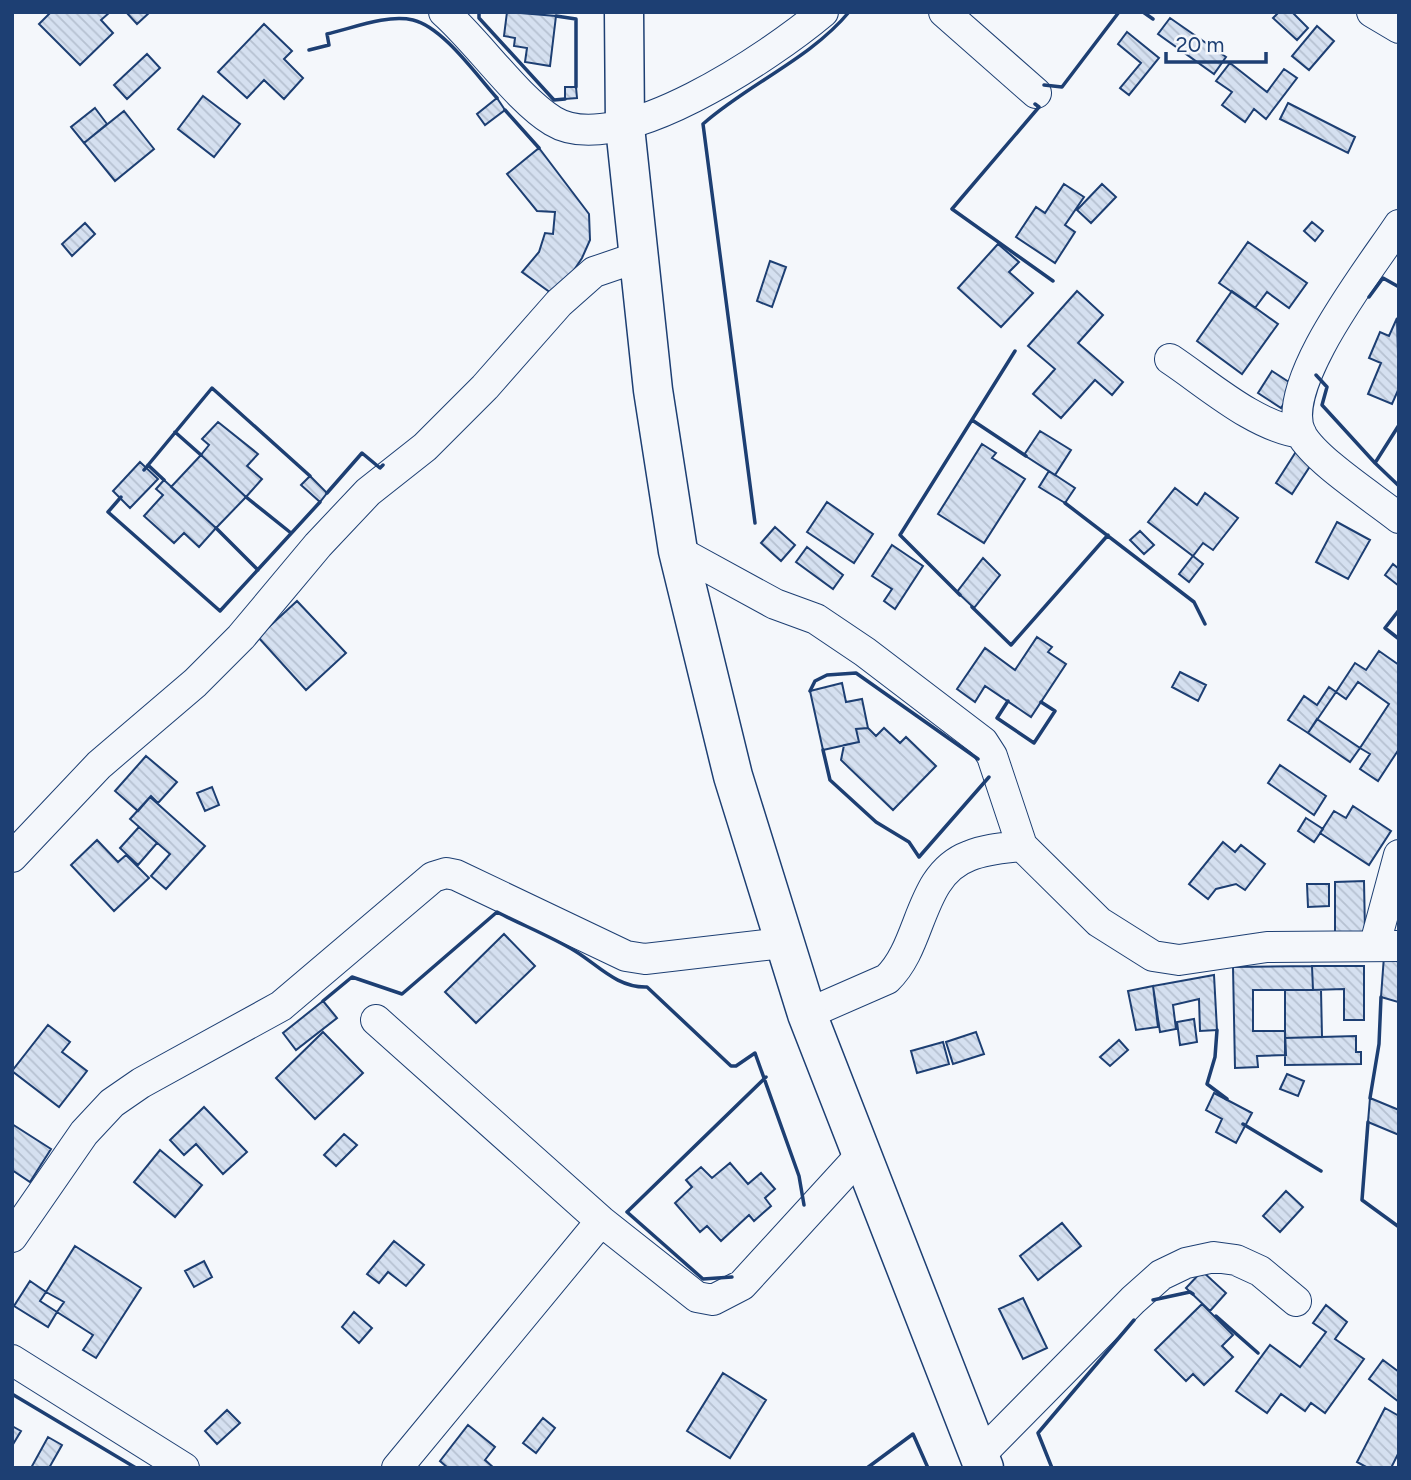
<svg xmlns="http://www.w3.org/2000/svg" width="1411" height="1480" font-family="Figtree,sans-serif">
<style>
.building{fill:url(#building-back-hatch);stroke:#1d3f73;stroke-width:2}
.lines{fill:none;stroke-linecap:round;stroke-linejoin:round}
.minor-casing{stroke:#1d3f73;stroke-width:32}
.secondary-casing{stroke:#1d3f73;stroke-width:41}
.minor{stroke:#f4f7fb;stroke-width:30}
.secondary{stroke:#f4f7fb;stroke-width:38}
.wall{stroke:#1d3f73;stroke-width:3.5}
</style>
<defs>
<pattern id="building-back-hatch" width="6" height="6" patternUnits="userSpaceOnUse" patternTransform="scale(1.75)"><rect width="6" height="6" fill="#d5e0f0"/><path d="M-1 5l2 2M0 0l6 6M5-1l2 2" fill="none" stroke="#b6c1d1"/></pattern>
</defs>
<rect width="100%" height="100%" fill="#f4f7fb"/>
<path class="building" d="M51 12H110L101 20 113 33 80 65 39 24Z
M126 12H150L137 24Z
M507 12 556 16 550 66 525 62 527 48 514 46 515 38 504 36Z
M1279 12H1292L1308 28 1297 40 1273 18Z
M1170 18 1226 57 1214 74 1158 34Z
M264 24 292 51 284 59 303 78 284 99 264 80 247 98 218 72Z
M1317 26 1334 41 1309 70 1292 56Z
M1127 32 1159 58 1129 95 1120 88 1141 63 1118 44Z
M147 54 160 68 127 99 114 85Z
M1230 63 1267 92 1284 69 1297 78 1266 119 1254 109 1245 122 1222 105 1232 92 1216 81Z
M565 87H576L577 98 565 99Z
M203 96 240 124 214 157 178 129Z
M497 98 505 110 485 125 477 114Z
M1288 103 1355 137 1348 153 1280 119Z
M95 108 107 124 84 143 71 127Z
M124 111 154 149 115 181 84 143Z
M539 148 589 214 590 240 582 258 570 276 551 293 522 272 539 252 545 233 553 234 555 212 537 211 507 174Z
M1064 184 1084 197 1065 225 1075 232 1055 263 1016 237 1036 207 1045 213Z
M1102 184 1116 197 1091 223 1077 210Z
M1312 222 1323 231 1315 241 1304 231Z
M85 223 95 234 72 256 62 244Z
M1248 242 1307 283 1289 308 1267 292 1255 308 1219 283Z
M998 244 1019 262 1009 272 1033 293 1001 327 958 288Z
M770 261 786 267 772 307 757 301Z
M1077 291 1103 315 1078 343 1123 382 1112 395 1095 380 1061 418 1033 394 1055 369 1028 346Z
M1232 291 1278 324 1242 374 1197 341Z
M1397 318 1399 388 1392 404 1368 394 1381 363 1369 358 1380 332 1389 336Z
M1272 371 1295 386 1281 408 1258 393Z
M218 422 258 454 247 466 262 479 246 497 201 455 209 445 202 439Z
M1040 431 1071 450 1055 475 1024 455Z
M982 444 996 453 992 458 1025 479 984 543 938 514Z
M1297 450 1314 460 1292 494 1276 483Z
M201 455 246 497 216 528 171 487Z
M140 462 158 479 130 508 113 491Z
M1049 471 1075 488 1065 503 1039 487Z
M310 476 327 493 320 502 301 485Z
M164 480 216 528 199 547 184 533 174 543 144 516 163 495 156 489Z
M1175 488 1197 505 1205 493 1238 518 1213 550 1203 543 1193 556 1148 522Z
M827 502 873 534 854 563 807 532Z
M1337 522 1370 540 1348 579 1316 562Z
M775 527 795 545 781 561 761 543Z
M1140 531 1154 545 1144 554 1130 540Z
M892 545 923 566 895 609 884 601 892 589 872 576Z
M807 547 843 575 833 589 796 562Z
M1193 556 1203 564 1189 582 1179 574Z
M983 558 1000 575 974 608 957 592Z
M1393 564 1399 569V586L1385 575Z
M297 601 346 653 306 690 258 637Z
M1037 637 1052 647 1048 652 1066 664 1031 717 985 686 975 702 957 689 985 648 1015 670Z
M1379 651 1399 665V749L1378 781 1360 769 1370 754 1360 748 1389 704 1358 682 1346 699 1336 692 1355 663 1366 670Z
M1180 672 1206 685 1198 701 1172 687Z
M842 683 846 702 862 699 868 728 856 729 859 742 823 750 810 691Z
M1329 687 1336 692 1308 733 1288 720 1304 696 1317 705Z
M1317 719 1360 748 1350 762 1308 733Z
M868 728 876 736 884 728 900 743 906 737 936 766 893 810 841 760 844 745 859 742 856 729Z
M146 756 177 782 158 803 151 796 138 811 115 791Z
M1280 765 1326 796 1314 815 1268 783Z
M212 787 219 805 205 811 197 793Z
M150 797 205 846 166 889 151 876 170 854 130 819Z
M1353 806 1391 831 1369 865 1320 833 1334 811 1346 818Z
M1306 818 1323 829 1314 842 1298 831Z
M139 827 157 843 138 865 120 848Z
M97 840 118 862 126 855 149 878 114 911 71 865Z
M1223 842 1235 852 1241 845 1265 864 1245 890 1236 884 1216 889 1208 899 1189 884Z
M1364 881 1365 932H1335V882Z
M1307 884H1329V906L1308 907Z
M504 934 535 966 476 1023 445 992Z
M1384 956 1399 962 1398 1002 1381 997Z
M1312 966 1313 990H1253V1031H1285L1286 1055 1257 1056 1258 1067 1235 1068 1233 967Z
M1312 966H1364V1020H1344V989L1313 990Z
M1214 975 1217 1030 1200 1031 1199 999 1173 1005 1176 1029 1160 1032 1153 986Z
M1153 986 1158 1027 1136 1030 1128 991Z
M1285 990H1321L1322 1037 1285 1038Z
M323 1001 337 1018 296 1050 283 1033Z
M1194 1019 1197 1042 1180 1045 1177 1022Z
M48 1025 70 1042 62 1052 87 1071 59 1107 12 1071Z
M323 1032 363 1073 315 1119 276 1078Z
M976 1032 984 1054 953 1064 946 1042Z
M1356 1036V1052H1361V1064L1285 1065V1038Z
M1119 1040 1128 1050 1110 1066 1100 1057Z
M943 1042 949 1064 917 1073 911 1051Z
M1287 1074 1304 1081 1298 1096 1280 1089Z
M1214 1093 1252 1113 1236 1143 1216 1132 1222 1119 1206 1110Z
M1370 1098 1399 1110V1135L1368 1122Z
M204 1107 247 1152 223 1174 196 1144 184 1155 170 1140Z
M12 1124 51 1149 30 1182 12 1170Z
M344 1134 357 1145 336 1166 324 1155Z
M160 1150 202 1185 175 1217 134 1182Z
M730 1163 748 1184 761 1173 775 1189 765 1198 771 1206 754 1221 749 1215 721 1241 707 1226 700 1232 675 1203 692 1187 686 1180 701 1167 712 1178Z
M1286 1191 1303 1207 1280 1232 1263 1216Z
M1062 1223 1081 1246 1038 1280 1020 1256Z
M394 1241 424 1265 406 1286 388 1272 379 1283 367 1274Z
M75 1246 141 1288 96 1358 83 1350 93 1335 57 1312 64 1302 46 1292Z
M204 1261 212 1277 194 1287 185 1271Z
M1202 1271 1226 1293 1210 1311 1186 1288Z
M30 1281 46 1292 40 1301 57 1312 48 1327 14 1306Z
M1023 1298 1047 1348 1023 1359 999 1309Z
M1202 1304 1233 1335 1222 1346 1233 1357 1204 1385 1193 1374 1186 1381 1155 1350Z
M1326 1305 1347 1322 1335 1339 1364 1359 1325 1413 1311 1403 1305 1411 1281 1394 1267 1413 1236 1391 1270 1345 1300 1367 1326 1332 1313 1323Z
M354 1312 372 1328 359 1343 342 1327Z
M1383 1360 1399 1372V1402L1369 1379Z
M723 1373 766 1400 730 1458 687 1431Z
M1385 1408 1399 1416V1452L1391 1468H1368L1357 1462Z
M227 1410 240 1423 217 1444 205 1431Z
M543 1418 555 1428 536 1453 523 1443Z
M468 1425 495 1447 485 1460 494 1468H448L440 1461Z
M12 1426 21 1431 12 1446Z
M48 1437 62 1445 49 1468H31Z"/>
<g class="lines">
<g class="minor-casing">
<path id="minor" d="M444 12C479 43 517 99 553 121 618 161 773 54 823 12
M944 12 1036 93
M1372 12 1399 28
M1399 225C1372 266 1277 386 1301 434 1315 460 1374 498 1399 518
M1170 359C1209 385 1254 426 1301 433
M678 551 775 604 816 619 865 652 983 742 992 756 1022 846
M12 857 99 765 195 683 241 637 318 545 368 492 425 447 485 387 559 303 594 272 638 257
M1375 944 1399 855
M807 1014 887 979C923 945 918 875 969 856 986 849 1005 848 1022 846L1099 922 1153 956 1179 960 1267 947 1399 946
M376 1020 601 1221 697 1297 713 1300 742 1285 860 1156
M12 1237 84 1133 112 1103 141 1083 281 1006 433 877 446 873 456 875 626 956 645 959 783 943
M12 1360 184 1468
M979 1456 1133 1300 1161 1275 1186 1263 1214 1257 1236 1260 1260 1271 1296 1301
M397 1468 601 1221"/>
</g>
<g class="secondary-casing">
<path id="secondary" d="M624 12 625 127 653 390 678 551 733 776 807 1014 984 1468"/>
</g>
<use href="#minor" class="minor"/>
<use href="#secondary" class="secondary"/>
<path class="wall" d="M479 12V18L554 100 565 99
M1143 12 1153 19
M556 16 576 19V87
M309 50 329 45 327 34C353 28 387 14 413 20 443 27 477 76 497 98
M1044 85 1062 87 1119 12
M1035 104 1039 107 952 209 1053 281
M505 110 539 148
M1369 297 1383 278 1399 287
M1316 375 1327 387 1322 405 1375 463 1399 425
M972 420 1026 456
M175 432 201 455
M1375 463 1399 486
M148 465 164 480
M144 470 212 388 310 476
M327 493 362 453 380 468 383 465
M121 497 108 512 220 611 320 502
M246 497 291 533
M1065 503 1194 602 1205 624
M755 523 703 124C748 84 810 59 849 12
M216 528 258 570
M960 595 900 535 1015 351
M972 607 1011 645 1108 535
M1399 610 1385 628 1399 639
M810 691 815 681 827 675 856 673 978 759
M1008 701 997 718 1034 743 1055 711 1041 702
M823 750 830 780 876 822 909 842 919 857 989 777
M323 1001 352 977 402 994 497 912C522 925 550 936 575 951 598 965 617 988 647 987L731 1066H736L755 1053 799 1176 804 1205
M1217 1030 1215 1057 1207 1084 1227 1099
M1370 1098 1379 1044 1381 997
M1368 1122 1362 1200 1399 1227
M1243 1124 1321 1171
M732 1277 703 1279 627 1212 766 1077
M1153 1300 1190 1292 1193 1294
M1216 1316 1258 1353
M12 1394 136 1468
M867 1468 913 1434 928 1468
M1052 1468 1038 1433 1134 1320"/>
</g>
<rect width="1411" height="1480" fill="none" stroke="#1d3f73" stroke-width="28"/>
<path d="M1166 52v10h100v-10" fill="none" stroke="#1d3f73" stroke-width="3.5"/>
<text x="1176" y="52" font-size="21" fill="#1d3f73" stroke="#f4f7fb" stroke-width="5" paint-order="stroke">20 m</text>
</svg>
